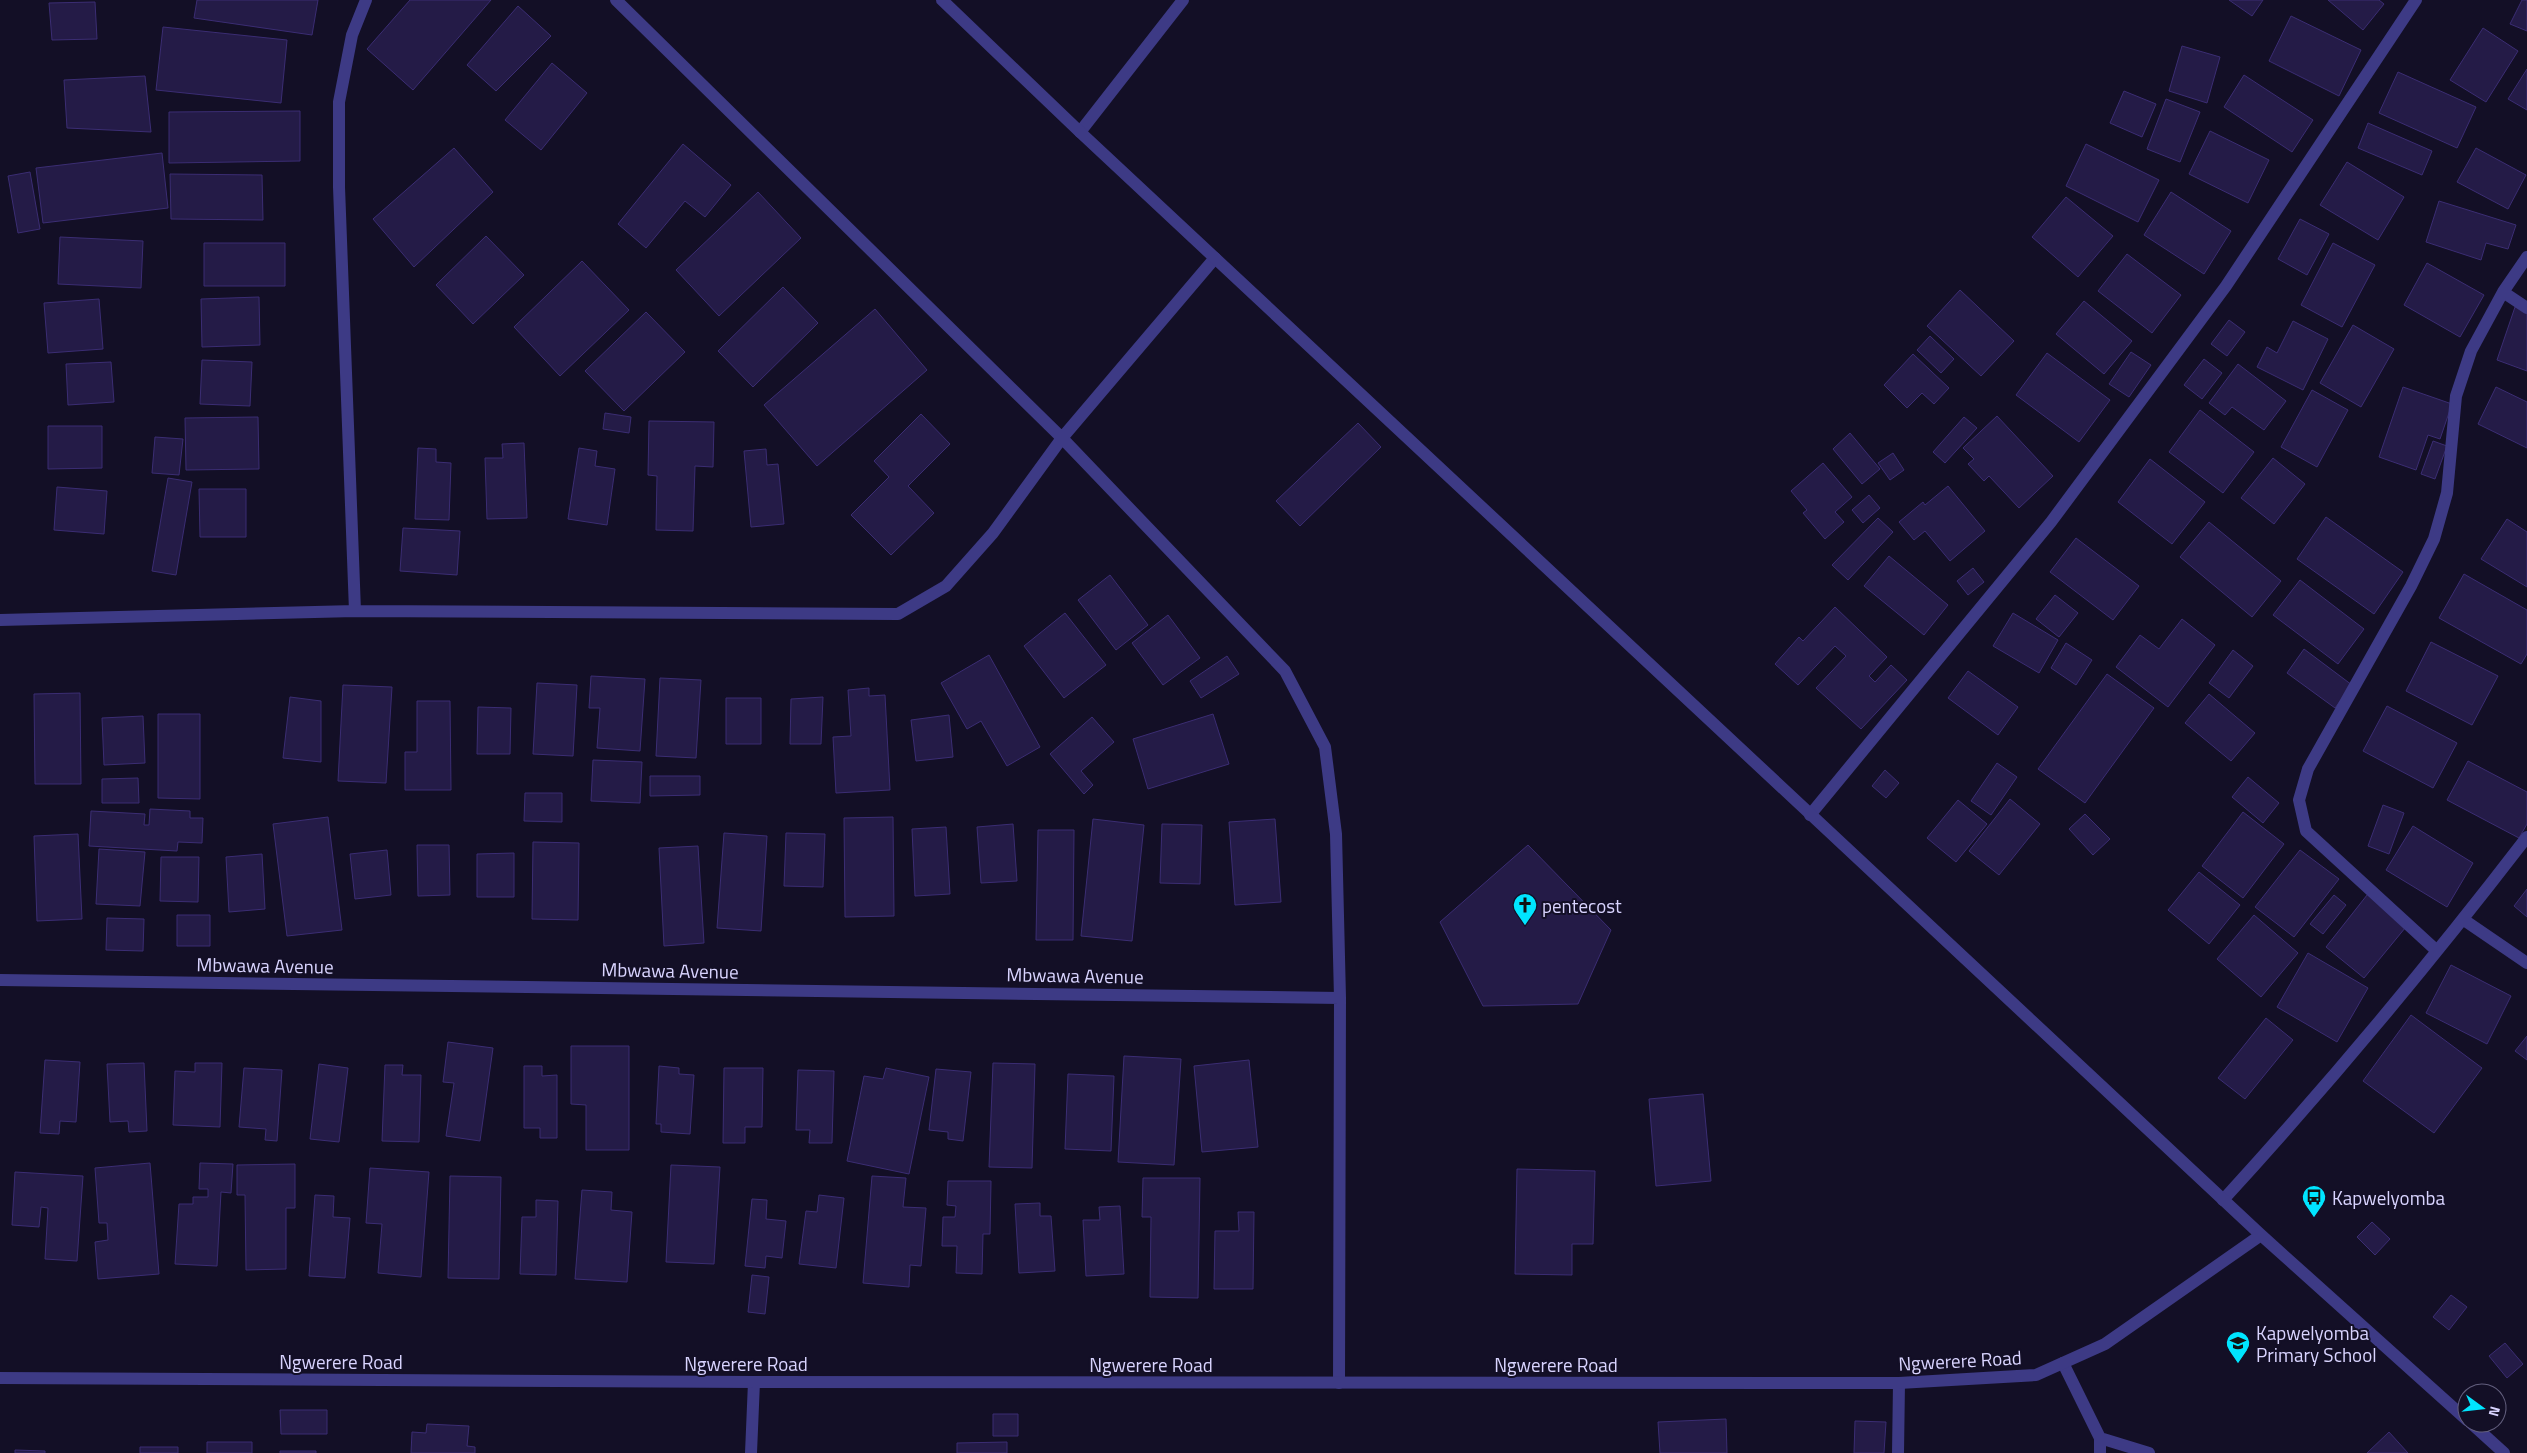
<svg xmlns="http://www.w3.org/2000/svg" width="2527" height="1453" font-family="'Titillium Web',sans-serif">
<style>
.building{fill:#241b47;stroke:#3b2d73}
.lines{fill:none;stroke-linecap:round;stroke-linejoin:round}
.service{stroke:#3d3a85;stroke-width:12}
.minor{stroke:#3d3a85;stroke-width:12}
.tertiary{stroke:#3d3a85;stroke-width:12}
.labels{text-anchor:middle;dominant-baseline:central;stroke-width:4;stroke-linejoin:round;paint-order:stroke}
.poi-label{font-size:19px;fill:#d9d4ff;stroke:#130f26;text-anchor:start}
.street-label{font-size:19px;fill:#d9d4ff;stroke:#130f26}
</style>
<rect width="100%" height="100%" fill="#130f26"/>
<path class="building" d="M197 0H318L312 35 194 18Z
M410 0H491L413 90 367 49Z
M2229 0H2263L2252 16Z
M2328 0H2379L2384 4 2363 30Z
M2522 0H2527V31L2510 24Z
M95 2 97 39 52 40 49 3Z
M518 6 551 36 496 91 467 65Z
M2291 16 2361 50 2339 96 2269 61Z
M163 27 287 40 281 103 156 90Z
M2483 28 2518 51 2486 102 2450 80Z
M2182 46 2220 57 2207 103 2169 91Z
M552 63 587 93 541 150 505 120Z
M2527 69V110L2508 99Z
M2398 72 2476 107 2457 148 2379 113Z
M2244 75 2313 120 2292 152 2224 107Z
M145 76 151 132 67 128 64 80Z
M2124 91 2156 104 2142 137 2110 123Z
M2166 99 2200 112 2180 162 2147 149Z
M300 111V161L169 163V112Z
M2368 123 2432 151 2422 175 2358 148Z
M2210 131 2269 160 2248 203 2189 174Z
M683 144 731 185 705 217 685 201 646 248 618 224Z
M2086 144 2159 180 2138 222 2066 186Z
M454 148 493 192 414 267 373 219Z
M2476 148 2526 175 2508 209 2457 182Z
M162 153 168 208 43 223 36 168Z
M2347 162 2404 197 2378 240 2320 205Z
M30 172 40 229 18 233 8 176Z
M170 174 262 175 263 220 171 219Z
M758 192 801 238 719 316 676 270Z
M2171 192 2231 231 2204 274 2144 235Z
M2066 197 2113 236 2078 277 2032 237Z
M2439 201 2516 225 2508 249 2486 243 2481 260 2426 242Z
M2300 219 2329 234 2307 275 2278 259Z
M486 236 524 275 473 324 436 285Z
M60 237 143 241 141 288 58 284Z
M204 243H285V286H204Z
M2333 243 2375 265 2342 327 2301 305Z
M2127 254 2181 295 2152 333 2098 291Z
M582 261 629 310 560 376 514 327Z
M2427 263 2484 295 2460 337 2404 305Z
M783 287 818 323 753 387 718 351Z
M1960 290 2014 341 1981 376 1927 326Z
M259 297 260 345 202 347 201 299Z
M99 299 103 349 48 353 44 303Z
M2084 301 2132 341 2104 374 2056 334Z
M2515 307 2527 311V371L2497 360Z
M875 309 927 370 817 466 764 405Z
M646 312 685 352 624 411 585 371Z
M2229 320 2245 332 2227 356 2211 344Z
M2293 321 2328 339 2303 390 2257 367 2267 347 2277 353Z
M2353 325 2394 349 2361 407 2320 383Z
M1930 336 1954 359 1941 373 1917 350Z
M2131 352 2151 365 2129 397 2109 384Z
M2047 353 2110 400 2079 442 2016 395Z
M1913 354 1949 388 1934 404 1922 393 1907 408 1884 385Z
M2204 359 2222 373 2202 399 2184 385Z
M202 360 252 362 250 406 200 404Z
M111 362 114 402 68 405 66 364Z
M2238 364 2286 401 2264 430 2232 407 2225 415 2209 403Z
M2403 387 2452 404 2440 439 2428 435 2416 470 2379 457Z
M2496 387 2527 402V448L2478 424Z
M2312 390 2348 410 2317 467 2281 447Z
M2200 410 2254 452 2223 493 2169 452Z
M605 413 631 417 629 433 603 429Z
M921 414 950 444 908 486 934 513 891 555 851 515 889 477 874 461Z
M1997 416 2053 476 2019 508 1989 476 1984 481 1968 464 1974 459 1963 448Z
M258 417 259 469 186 470 185 418Z
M1964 417 1977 428 1945 463 1933 452Z
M649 421 714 422 713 467 695 466 693 531 656 530 657 476 648 475Z
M1358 423 1381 447 1300 526 1276 501Z
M48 426H102V468L48 469Z
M1850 433 1880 469 1862 484 1833 449Z
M155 437 183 439 179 475 152 473Z
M2433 441 2447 446 2435 479 2421 474Z
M524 443 527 518 487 519 485 458H503L502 444Z
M418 448 436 449V462L451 463 449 520 415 519Z
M579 448 597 451 595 466 615 469 607 525 568 519Z
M766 449 767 465 778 464 784 524 751 527 744 451Z
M1893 453 1904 470 1890 480 1878 463Z
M2273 458 2305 484 2274 524 2241 498Z
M2150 459 2205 502 2172 544 2118 502Z
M1823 463 1852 497 1835 512 1844 522 1825 539 1803 513 1807 510 1791 491Z
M168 478 192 482 176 575 152 571Z
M1948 486 1985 531 1950 561 1925 531 1914 540 1899 522 1923 502 1925 505Z
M57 487 107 491 104 534 54 530Z
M199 489H246V537H200Z
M1869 495 1880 508 1863 523 1852 510Z
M2326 517 2403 572 2374 614 2297 559Z
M1878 518 1893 532 1848 580 1832 565Z
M2507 519 2527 532V587L2481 559Z
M2209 522 2281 581 2252 617 2180 557Z
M403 528 460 531 457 575 400 571Z
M2076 538 2139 586 2113 620 2050 572Z
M1889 556 1948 605 1924 635 1864 586Z
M1973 568 1984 582 1968 595 1957 581Z
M2464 574 2527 610V654L2521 664 2439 618Z
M1110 575 1148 625 1116 650 1078 600Z
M2300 580 2364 629 2338 664 2273 615Z
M2055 595 2078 613 2059 637 2036 619Z
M1835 607 1887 657 1869 676 1875 682 1891 665 1907 680 1861 729 1816 688 1846 656 1835 646 1798 685 1775 664 1799 637 1803 641Z
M1065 613 1106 665 1064 698 1024 646Z
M2013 613 2058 640 2039 673 1993 646Z
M1168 615 1200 658 1163 685 1132 643Z
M2182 619 2215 645 2168 707 2116 667 2140 635 2159 649Z
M2431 642 2498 676 2472 725 2406 691Z
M2066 643 2092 660 2076 685 2051 668Z
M2304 649 2352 685 2335 708 2287 673Z
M2233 650 2253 666 2229 698 2209 683Z
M989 655 1040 747 1007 766 981 721 967 729 941 683Z
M1227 656 1239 674 1201 698 1190 681Z
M1968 671 2018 707 1998 735 1948 698Z
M2107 674 2154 708 2085 803 2038 769Z
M591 676 645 679 640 751 597 748 600 708H589Z
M660 678 701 680 696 758 656 756Z
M537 683 577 685 573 756 533 754Z
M343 685 392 687 386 783 338 781Z
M869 688V696L885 695 890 790 836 793 833 737 851 736 848 690Z
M80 693 81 784H35L34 694Z
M2209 694 2255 733 2231 761 2185 723Z
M290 697 321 701V762L283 758Z
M823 697 821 744H790L791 699Z
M726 698H761V744H726Z
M417 701H450L451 790H405V752H417Z
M2387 706 2457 743 2433 788 2363 751Z
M478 707 511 708 510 754H477Z
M158 714H200V799L158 798Z
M1213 714 1229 764 1148 789 1133 739Z
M949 715 953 757 916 761 911 720Z
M143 716 145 763 104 765 102 718Z
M1092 717 1114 742 1081 771 1093 785 1084 794 1050 754Z
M593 760 642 762 640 803 591 801Z
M2468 761 2527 792V824L2519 838 2447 800Z
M1997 763 2017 777 1991 815 1971 801Z
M1885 770 1899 783 1886 798 1872 786Z
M650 776H700V795L650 796Z
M2248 777 2279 803 2263 823 2232 797Z
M138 778 139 803H102V779Z
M525 793H562V822L524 821Z
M2010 799 2040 824 1999 875 1969 851Z
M1958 800 1987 824 1956 862 1927 838Z
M2383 805 2404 813 2389 854 2368 846Z
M150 809 190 811V818H203L202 843 178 842 177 851 89 846 91 811 145 814 144 825H149Z
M2243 812 2284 844 2243 898 2202 866Z
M2085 814 2110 839 2093 855 2069 829Z
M328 817 342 930 287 936 273 824Z
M893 817 894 916 845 917 844 818Z
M1093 819 1144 825 1132 941 1081 936Z
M1275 819 1281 902 1235 905 1229 822Z
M1013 824 1017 881 981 883 977 827Z
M1162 824 1202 825 1200 884 1160 883Z
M2413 826 2473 863 2447 907 2386 870Z
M946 827 950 894 915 896 912 829Z
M1038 830H1074L1073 940H1036Z
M724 833 767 836 761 931 717 928Z
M786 833 825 834 823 887 784 886Z
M78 834 82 919 37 921 34 836Z
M533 842 579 843 578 920 532 919Z
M417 845H449L450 895 418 896Z
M1528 845 1611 930 1578 1004 1483 1006 1440 922Z
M698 846 704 943 664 946 659 848Z
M99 849 145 852 140 906 96 904Z
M387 850 391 895 355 899 350 854Z
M2300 850 2339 879 2294 937 2255 907Z
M514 853V897H477V854Z
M262 854 265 909 229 912 226 857Z
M161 857H199L198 902 160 901Z
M2199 872 2240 905 2209 944 2168 910Z
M2527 889V917L2514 906Z
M2371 890 2410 922 2364 978 2326 947Z
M2334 895 2346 905 2323 934 2310 924Z
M177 915H210V946H177Z
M2254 915 2298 953 2261 997 2217 959Z
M107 918 144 919 143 951 106 950Z
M2308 953 2368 988 2337 1042 2277 1007Z
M2451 965 2511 996 2487 1044 2426 1013Z
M2411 1015 2482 1068 2434 1133 2363 1081Z
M2266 1018 2293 1040 2245 1099 2218 1078Z
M2527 1036V1060L2515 1051Z
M448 1042 493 1048 480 1141 446 1136 454 1083 443 1082Z
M571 1046H629V1150H586V1105L571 1104Z
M1124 1056 1181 1059 1174 1165 1118 1162Z
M45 1060 80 1062 76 1122 60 1121 59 1134 40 1133Z
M1249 1060 1258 1147 1202 1152 1194 1066Z
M144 1063 147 1131 129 1132 128 1121 110 1122 107 1064Z
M195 1063H222L220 1127 173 1125 175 1071 195 1072Z
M993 1063 1035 1064 1032 1168 989 1167Z
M319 1064 348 1068 339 1142 310 1139Z
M385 1065H403L402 1075H421L419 1142 382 1141Z
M524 1066H542V1076L557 1075V1138H540V1128H524Z
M659 1066 679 1068V1074L694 1075 690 1134 661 1132V1124H656Z
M244 1068 282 1070 277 1141 265 1140 266 1129 239 1127Z
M724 1068H763L762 1127H745V1143H723Z
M886 1068 929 1077 909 1174 847 1161 864 1076 883 1079Z
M936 1069 971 1072 963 1141 948 1139V1132L929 1130Z
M798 1070 834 1071 832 1143H809L810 1130H796Z
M1068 1074 1114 1076 1111 1151 1065 1149Z
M1703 1094 1711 1181 1656 1186 1649 1099Z
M150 1163 159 1274 98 1279 95 1242 108 1240 107 1223H99L95 1168Z
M200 1163 233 1164 231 1193 221 1192 217 1266 175 1264 179 1204H193V1197H208V1189H199Z
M295 1164V1208H286V1269L246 1270 245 1195H237V1165Z
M671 1165 720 1167 714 1264 666 1262Z
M370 1168 429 1172 421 1277 378 1273 382 1224 366 1223Z
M1517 1169 1595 1171 1593 1244H1572V1275L1515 1274Z
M15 1172 83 1176 77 1261 45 1259 48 1208 41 1207 39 1227 12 1225Z
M450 1176 501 1177 499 1279 448 1278Z
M872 1176 906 1178 903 1207 926 1208 921 1266 910 1265 909 1287 863 1283Z
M1143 1178H1200L1198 1298 1150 1297 1151 1217H1142Z
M948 1181H991L990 1234H983L982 1274 956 1273 957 1246H942L943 1217H955L956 1206 947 1205Z
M582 1190 612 1192 611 1210 632 1212 627 1282 575 1279Z
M315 1195 334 1196 333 1217 350 1218 345 1278 309 1276Z
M819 1195 844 1198 836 1268 799 1264 806 1211 817 1212Z
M752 1199 767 1200 766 1219 786 1221 782 1258 766 1256 765 1268 745 1266Z
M536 1200 558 1201 556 1275 520 1274 522 1217H536Z
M1040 1203V1216H1051L1055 1271 1019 1273 1015 1204Z
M1120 1206 1124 1274 1086 1276 1083 1220H1100L1099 1207Z
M1238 1212H1254L1253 1289H1214L1215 1231H1239Z
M2372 1222 2390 1239 2375 1255 2357 1237Z
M752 1275 769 1277 765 1314 748 1312Z
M2451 1295 2467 1307 2449 1330 2433 1317Z
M2505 1343 2523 1364 2507 1378 2489 1356Z
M280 1410H327V1434H281Z
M993 1414H1018V1436H993Z
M1726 1419 1727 1453H1660L1658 1422Z
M1855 1421 1886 1422 1884 1453H1854Z
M427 1424 469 1426 467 1446 475 1447V1453H411L412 1432 426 1433Z
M2389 1432 2408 1453H2367Z
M207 1442H252V1453H207Z
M1007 1442V1453H957V1443Z
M140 1447H178V1453H140Z
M15 1450 45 1451V1453H15Z
M280 1451H316V1453H280Z"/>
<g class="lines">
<path class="service" d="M2063 1363 2100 1438V1453
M2100 1438 2149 1453"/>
<path class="minor" d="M616 0 1062 438 1285 671 1325 747 1336 834 1340 998 1339 1383
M1080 132 1183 0
M2503 292 2527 308
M355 611 339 187V102L352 35 366 0
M0 620 355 611 898 614 946 586 993 533 1062 438 1215 258
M1810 815 2051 522 2226 286 2416 0
M2464 920 2527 963
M2437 951 2306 831 2299 800 2308 769 2411 586 2434 539 2447 493 2456 396 2471 351 2503 292 2527 257
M0 980 1340 998
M2223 1200C2330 1083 2431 962 2527 837
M751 1453 754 1382
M1898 1453 1899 1383"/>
<path class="tertiary" d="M942 0 1080 132 2261 1235 2467 1420
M0 1378 754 1382 1899 1383 2036 1375 2105 1344 2261 1235
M2471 1423 2504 1453"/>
</g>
<defs>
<g id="church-pin" transform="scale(1.25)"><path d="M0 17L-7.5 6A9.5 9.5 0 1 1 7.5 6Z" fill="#00e5ff" stroke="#130f26"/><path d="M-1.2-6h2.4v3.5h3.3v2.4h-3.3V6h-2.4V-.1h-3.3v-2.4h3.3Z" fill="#111"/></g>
<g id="bus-pin" transform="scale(1.25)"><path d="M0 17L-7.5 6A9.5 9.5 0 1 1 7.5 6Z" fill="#00e5ff" stroke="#130f26"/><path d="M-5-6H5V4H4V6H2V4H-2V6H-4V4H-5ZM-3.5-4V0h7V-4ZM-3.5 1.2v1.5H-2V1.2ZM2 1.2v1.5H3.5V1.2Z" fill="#111"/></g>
<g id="school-pin" transform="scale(1.25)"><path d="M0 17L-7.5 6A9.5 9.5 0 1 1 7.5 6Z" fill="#00e5ff" stroke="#130f26"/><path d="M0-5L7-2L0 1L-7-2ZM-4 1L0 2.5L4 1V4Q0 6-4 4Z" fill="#111"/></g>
</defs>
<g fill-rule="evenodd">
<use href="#church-pin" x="1525" y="905"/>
<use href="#bus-pin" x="2314" y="1197"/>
<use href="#school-pin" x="2238" y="1343"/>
</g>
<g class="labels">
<g class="poi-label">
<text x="1542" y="905">pentecost</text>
<text x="2332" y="1197">Kapwelyomba</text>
<text x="2256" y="1332">Kapwelyomba<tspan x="2256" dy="22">Primary School</tspan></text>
</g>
<g class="street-label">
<text transform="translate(265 965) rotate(1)">Mbwawa Avenue</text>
<text transform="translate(670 970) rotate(1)">Mbwawa Avenue</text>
<text transform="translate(1075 975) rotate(1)">Mbwawa Avenue</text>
<text transform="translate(1960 1360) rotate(-3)">Ngwerere Road</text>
<text x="341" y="1361">Ngwerere Road</text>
<text x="746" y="1363">Ngwerere Road</text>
<text x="1151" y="1364">Ngwerere Road</text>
<text x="1556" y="1364">Ngwerere Road</text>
</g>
</g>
<g transform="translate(2482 1408) rotate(105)"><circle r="24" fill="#130f26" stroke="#625e7d"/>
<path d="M0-4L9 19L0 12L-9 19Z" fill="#00e5ff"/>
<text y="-8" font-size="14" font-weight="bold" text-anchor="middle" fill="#d9d4ff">N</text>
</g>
</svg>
